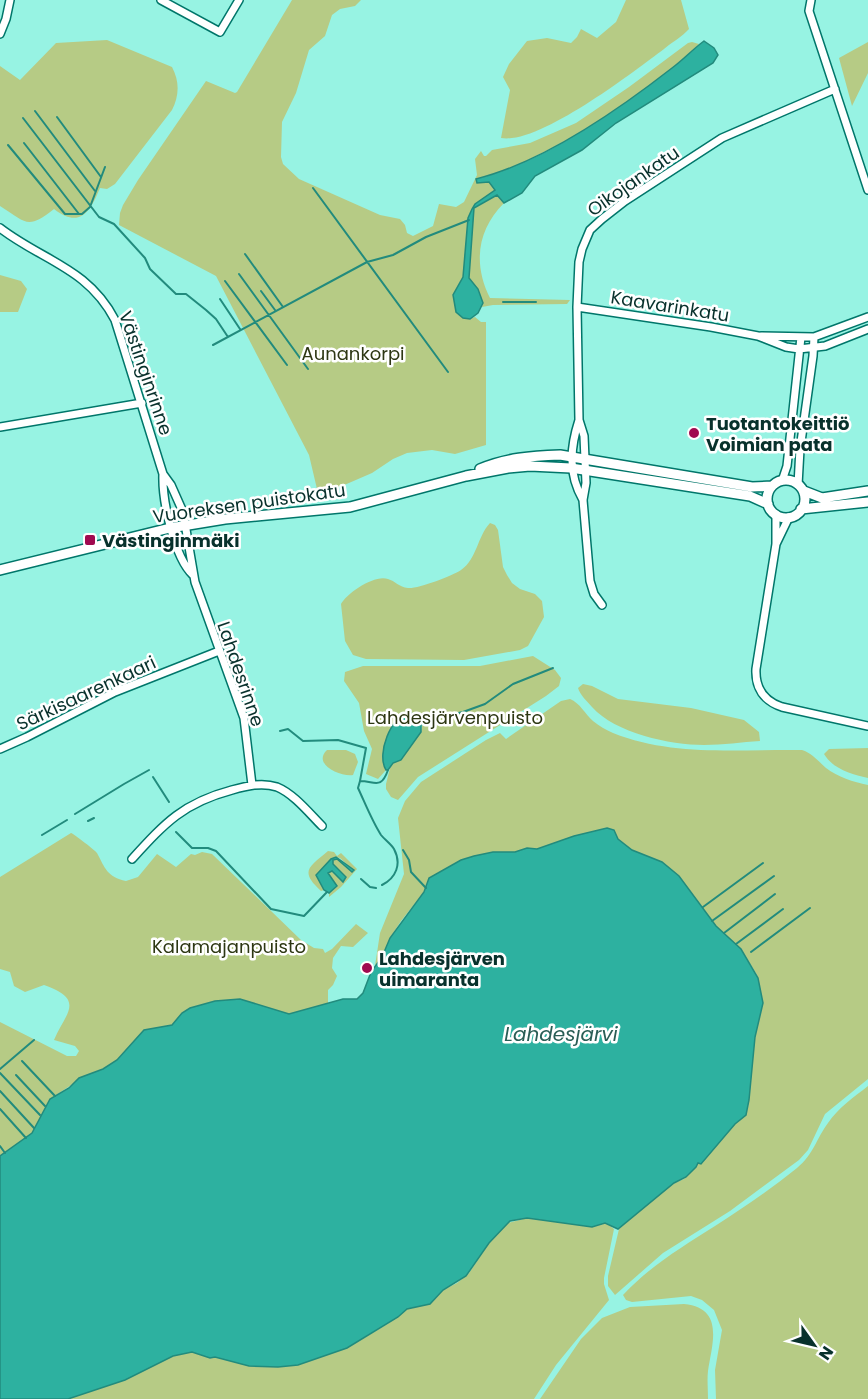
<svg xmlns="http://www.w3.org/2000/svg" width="868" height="1399" font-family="Poppins,sans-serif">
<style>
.green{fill:#b6cb85}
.water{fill:#2db1a0;stroke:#228b7d;stroke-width:1.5}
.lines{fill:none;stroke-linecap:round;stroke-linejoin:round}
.stream{stroke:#228b7d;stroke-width:2}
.minor-casing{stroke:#00766a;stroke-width:10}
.secondary-casing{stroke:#00766a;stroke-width:12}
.minor{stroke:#fff;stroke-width:7}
.secondary{stroke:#fff;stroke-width:9}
.poi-dot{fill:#a00a50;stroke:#fff;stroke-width:2}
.labels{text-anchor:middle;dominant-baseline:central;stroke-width:5;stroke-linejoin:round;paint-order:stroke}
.street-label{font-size:18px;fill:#08312c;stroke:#fff}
.park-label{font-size:18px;fill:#2d3713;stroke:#fff}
.poi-label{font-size:18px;font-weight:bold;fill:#08312c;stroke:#fff;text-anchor:start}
.water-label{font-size:20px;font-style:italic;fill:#2a5e56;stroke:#fff}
</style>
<rect width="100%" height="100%" fill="#97f3e3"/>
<path class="green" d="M292 0H361L355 6 340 9 332 15 325 36 309 50 296 93 282 122 281 157 283 164 299 179 380 215 400 219 405 225 407 233 413 236 433 226 439 204 456 207 464 202 477 175 475 159 481 151 484 156H486L492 150 530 143 576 123 629 87 688 43 692 42 699 44C651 90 585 133 526 161 511 168 495 177 478 178L479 183 489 182 495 190 472 209 468 218 464 277 459 283 470 319 475 317 481 322H486V445L455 454 432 450 407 453 393 459 372 473 342 486 317 489 309 455 216 276 119 225 120 213 123 205 138 180 206 81 235 93 237 92Z
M626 0H681L689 29C682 37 672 42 664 49 633 72 539 145 501 138L510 90 503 77 509 64 527 41 547 38 571 43 577 37 581 29 597 38 616 22Z
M107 40 172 67C180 82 179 96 172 110L115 184 107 189 100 188C90 212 80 229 54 209 27 230 27 223 0 206V66L20 80 56 43Z
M868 42V73L852 106 839 58Z
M497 195 504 203C477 230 473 264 490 298L570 300 567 304 493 305 482 307 483 303 469 278 473 210 476 206Z
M0 275 21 281 27 289 18 312H0Z
M490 523 495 525 498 530 503 567 507 575 512 583 520 589 535 594 542 601 544 617 528 646 520 650 464 660 366 659 353 655 345 641 341 604C347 593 375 574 388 579 395 581 399 587 408 588 418 589 452 576 461 570 477 559 477 537 490 523Z
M533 656 555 670 561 678 559 686 546 696 418 777 398 800 391 797 386 789V784L390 768 393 763 403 758 412 741 421 732 423 722 418 716 399 717 382 756 386 770 378 779 366 774 372 749 364 731 359 703 344 681 345 672 363 666H480Z
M583 684 592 686 618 699 691 708 744 720 759 732 760 741C742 742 723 745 704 745 670 745 615 733 592 707 587 701 580 695 578 688Z
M570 699C580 703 585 714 593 721 599 726 606 730 613 733 673 757 739 749 802 750 812 753 818 761 826 768 838 777 853 782 868 785V1079L825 1114 808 1150 799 1160 730 1211 663 1253 615 1295 608 1286V1276L619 1229 658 1195 674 1183 684 1179 697 1163 701 1164 735 1124 744 1116 748 1108 755 1037 763 1003 757 975 741 949 716 926 679 876 662 862 632 850 618 839 614 830 537 849 527 848 515 852H493L461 860 429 878 424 892 401 921 390 938 382 957 375 966 380 933 404 874 398 818 405 801 421 782 486 740 500 733 506 739 561 701Z
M868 748V778C851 774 833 769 824 754L829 749Z
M327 750H346L355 754 358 762 353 775C340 777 312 764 327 750Z
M71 833C74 834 96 851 97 853 105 868 107 877 126 881L138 877 157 854 176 867 191 854 195 855 202 852 212 854 301 940 314 948 323 949 325 953 332 949 356 924 368 933 353 947 341 946 333 958 332 968 337 976 333 985 328 990V1004L289 1014 240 999 215 1001 190 1008 182 1013 172 1025 144 1030 117 1060 103 1069 85 1076 50 1099 32 1133 0 1156V1022L67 1056H76L79 1051 75 1046 54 1040C66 1012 86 1000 44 985L25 992 14 986 10 972 0 969V877Z
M328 851 334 852 337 856 341 853 357 869 341 887 329 897V893L337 886 327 874 331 871 343 882 346 878 333 864V860L337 859 352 872 354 871 340 858 336 857 316 875 324 890 321 891C299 871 309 867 328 851Z
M868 1086V1399H716L715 1370 722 1330 714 1310 702 1300 691 1296 632 1302 626 1300 623 1295C650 1266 682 1247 715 1226 743 1208 771 1189 797 1168 814 1154 816 1139 828 1123 838 1108 854 1097 868 1086Z
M527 1218 592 1227 607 1223 614 1229 604 1278V1284L609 1300 556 1365 534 1399H68L125 1380 173 1356C180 1354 187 1352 195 1353 203 1354 208 1359 215 1356L250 1366 278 1367 298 1365 347 1348 389 1323 407 1309 432 1302 443 1290 457 1283 469 1273 489 1243 508 1223Z
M684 1304C725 1308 712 1344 708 1371 707 1380 708 1389 708 1399H540L581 1339 602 1318 630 1307Z"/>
<path class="water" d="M704 41 714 48 718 55 713 63 616 123 582 150 535 176 522 193 504 203 497 195 474 208 469 278 478 289 483 303 478 313 470 319 463 318 456 312 453 295 463 277 468 218 472 209 475 204 495 190 489 182 477 183 476 179C544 162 617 111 672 68 683 60 693 49 704 41Z
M409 712 421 718V732L401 760 393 763 388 770H386C376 754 391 716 409 712Z
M607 828 614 830 618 839 632 850 662 862 679 876 716 926 741 949 758 978 763 1003 755 1037 749 1100 746 1115 735 1124 701 1164 698 1163 696 1167 686 1177 674 1183 618 1229 605 1223 592 1227 527 1218 510 1221 489 1243 466 1276 443 1290 430 1304 407 1309 398 1317 347 1348 298 1365 278 1367 249 1366 215 1357 210 1358 192 1352 173 1356 125 1380 68 1399H0V1156L32 1133 50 1099 69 1088 79 1078 103 1069 117 1060 144 1030 172 1025 182 1013 190 1008 215 1001 240 999 289 1014 343 999H357L363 993 371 972 382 957 390 938 424 892 429 878 461 860 474 856 493 852H515L527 848 537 849 574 836Z
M336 857 354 870 352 872 337 859 333 860V864L346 877 343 882 332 871 328 873 337 886 329 893 324 890 316 875 331 859Z"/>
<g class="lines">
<path class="stream" d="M35 111 95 191
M57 117 101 177
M23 118 99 217 114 224 145 258 150 269 176 294H186L206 310 216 319 228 337
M24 143 79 214
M8 145 65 214H82L90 207 105 167
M313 188 448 372
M245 254 283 307
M239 274 308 369
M225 281 287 365
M261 291 275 310
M220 299 240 329
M503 302H536
M213 345 367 262 393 255 426 237 469 220
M423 721 463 712 485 704 513 684 553 668
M280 731 288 729 303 741 338 740 366 748 360 781
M153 777 169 802
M75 814 124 784 149 770
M88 821 94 818
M176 832 192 848H208L216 851 271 909 304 916 327 892
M42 835 67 820
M403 850 409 860 411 872 426 888
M361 879 370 887 376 888
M382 885C396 878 402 864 394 849 391 844 385 840 381 835 372 821 365 803 358 788L360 781C375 781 381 790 388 770
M703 907 763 863
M712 921 774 876
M724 933 775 894
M736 944 783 909
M751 952 810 908
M22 1061 55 1096
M0 1069 34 1040
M0 1073 40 1115
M16 1075 45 1106
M0 1091 34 1128
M0 1109 26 1138
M0 1146 5 1153"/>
<g class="minor-casing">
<path id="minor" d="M161 0 220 32 239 0
M811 0 809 11 868 190
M0 34 6 19 10 0
M0 228C43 261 88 268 115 320L163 474 171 485 183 512 195 582 244 718 252 785
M577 307 711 327 758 336 786 347 799 349 825 346 868 329
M761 336 814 337 868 317
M579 420C570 448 568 474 583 500
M0 427 142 403
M163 474C162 500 174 557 193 575
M782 481 787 466 801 337
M798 485 800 449 813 356 814 337
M776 514V544L756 669C755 688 764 701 782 707L868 726
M776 544 789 517
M602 605 594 594 590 581 583 500 586 483 584 436 579 420 577 307 579 262 582 249 590 230 602 219 625 201 722 138 835 89
M0 749 27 737 115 692 219 651
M132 859C165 823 183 803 232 790 246 786 262 782 277 787 294 794 309 813 322 826"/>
</g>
<g class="secondary-casing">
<path id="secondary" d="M480 469C506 458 531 456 560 455L752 487 772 486
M767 499a19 19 0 1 1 38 0a19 19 0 1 1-38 0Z
M804 491 822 498 868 491
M801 509 868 502
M0 570 170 528 225 519 350 507 466 476 508 468 530 466 571 468 750 496 768 504"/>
</g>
<use href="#minor" class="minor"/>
<use href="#secondary" class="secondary"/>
</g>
<g class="poi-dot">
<circle cx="694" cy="433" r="6"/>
<rect x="84" y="534" width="12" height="12" rx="3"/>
<circle cx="367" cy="968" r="6"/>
</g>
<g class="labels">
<g class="street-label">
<text transform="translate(633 181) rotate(-35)">Oikojankatu</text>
<text transform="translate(670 306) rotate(9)">Kaavarinkatu</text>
<text transform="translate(146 373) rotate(71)">Västinginrinne</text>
<text transform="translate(249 503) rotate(-8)">Vuoreksen puistokatu</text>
<text transform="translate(241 674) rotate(71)">Lahdesrinne</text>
<text transform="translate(86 693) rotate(-25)">Särkisaarenkaari</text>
</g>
<g class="park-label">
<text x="353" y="353">Aunankorpi</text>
<text x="455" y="717">Lahdesjärvenpuisto</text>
<text x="229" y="946">Kalamajanpuisto</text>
</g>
<g class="poi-label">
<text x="706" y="423">Tuotantokeittiö<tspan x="706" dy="21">Voimian pata</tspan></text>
<text x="102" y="540">Västinginmäki</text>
<text x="379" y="958">Lahdesjärven<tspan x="379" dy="21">uimaranta</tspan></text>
</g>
<g class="water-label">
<text x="561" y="1034">Lahdesjärvi</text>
</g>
</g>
<g transform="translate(814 1345) rotate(124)" stroke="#ffffff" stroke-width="4.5" paint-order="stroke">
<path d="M0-4.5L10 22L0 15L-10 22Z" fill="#08312c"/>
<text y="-9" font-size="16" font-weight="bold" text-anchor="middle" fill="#08312c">N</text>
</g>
</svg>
